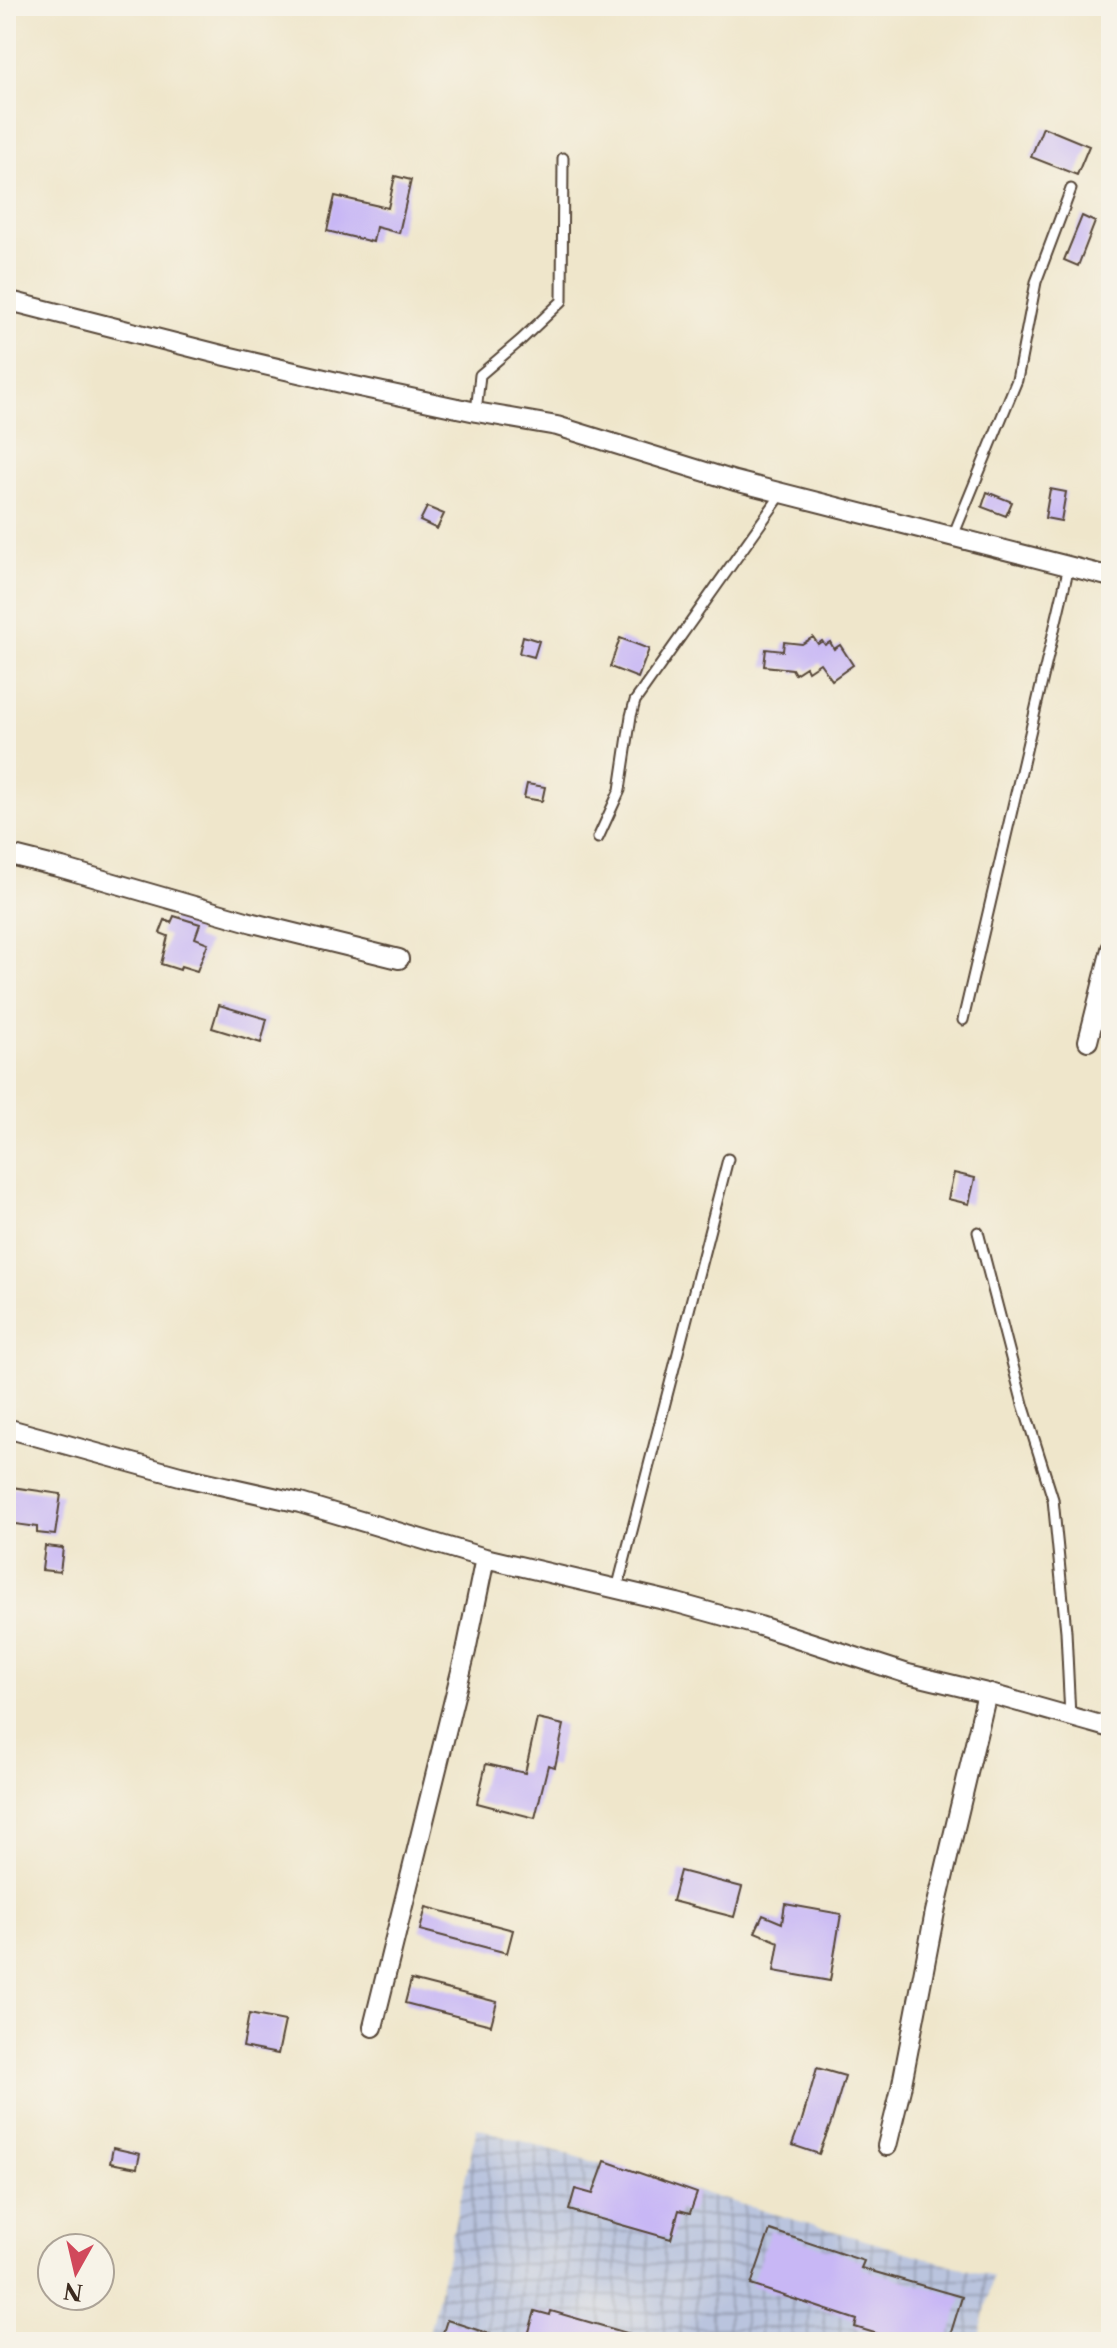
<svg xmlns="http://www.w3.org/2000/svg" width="1117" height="2348" font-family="'Libre Caslon Text',serif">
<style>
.industrial{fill:url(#industrial-grid)}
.building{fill:#c8b7f5}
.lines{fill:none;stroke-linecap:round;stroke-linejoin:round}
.service-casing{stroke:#564638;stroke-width:13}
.minor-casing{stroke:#564638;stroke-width:22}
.service{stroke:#fff;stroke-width:9}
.minor{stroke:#fff;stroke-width:18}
</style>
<defs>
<pattern id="industrial-grid" width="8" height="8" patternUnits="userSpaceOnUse" patternTransform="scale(2)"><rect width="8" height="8" fill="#bac4de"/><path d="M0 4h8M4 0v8" fill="none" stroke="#989fb3"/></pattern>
</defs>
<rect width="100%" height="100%" fill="#f7f3e8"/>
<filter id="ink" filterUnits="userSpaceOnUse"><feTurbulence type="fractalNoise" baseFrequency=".0125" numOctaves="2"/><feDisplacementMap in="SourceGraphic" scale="16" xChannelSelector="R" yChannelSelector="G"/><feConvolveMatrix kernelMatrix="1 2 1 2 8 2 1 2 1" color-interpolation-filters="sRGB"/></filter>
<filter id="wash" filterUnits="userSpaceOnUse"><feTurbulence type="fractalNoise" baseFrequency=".006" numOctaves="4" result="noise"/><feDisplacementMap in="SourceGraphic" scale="32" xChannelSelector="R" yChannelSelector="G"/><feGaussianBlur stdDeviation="1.8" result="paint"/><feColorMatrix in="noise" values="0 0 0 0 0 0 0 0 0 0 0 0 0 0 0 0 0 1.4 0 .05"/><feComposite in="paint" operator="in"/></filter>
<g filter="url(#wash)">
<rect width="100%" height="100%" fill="#efe6cb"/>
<path class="industrial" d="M477 2128 993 2277 978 2342H427Z"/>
<g id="blocks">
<path class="building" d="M1043 127 1089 146 1077 175 1031 157Z
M395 176 411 180 399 233 376 227 373 242 327 231 335 196 388 208Z
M1082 216 1095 222 1078 266 1064 260Z
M1050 489 1066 492 1061 521 1045 518Z
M987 492 1012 502 1006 516 982 507Z
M427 507 444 514 437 529 420 521Z
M523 636 539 641 534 657 519 653Z
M813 637 818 644 822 641 825 645 830 642 834 649 840 645 853 665 832 680 820 663 808 671 806 667 795 674 792 669 764 666 766 649 783 651 784 642 802 644Z
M620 638 649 649 638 678 610 667Z
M527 784 545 787 542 801 524 798Z
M174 916 200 924 195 938 208 943 197 971 181 966 180 970 161 964 168 936 160 933 165 920 171 923Z
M219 1005 267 1019 261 1043 212 1028Z
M954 1173 975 1178 969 1204 948 1199Z
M12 1487 61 1494 55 1535 37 1533V1527L7 1523Z
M45 1546 63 1548 60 1572 42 1570Z
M537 1719 564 1725 555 1767 548 1765 535 1818 477 1803 486 1764 525 1773Z
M680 1871 742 1887 734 1917 672 1901Z
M785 1904 841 1914 830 1981 774 1971 779 1942 755 1932 763 1915 782 1923Z
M426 1907 513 1930 507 1953 420 1930Z
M411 1980 497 2002 491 2025 405 2003Z
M249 2014 285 2021 278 2054 243 2047Z
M817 2068 845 2076 831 2123 819 2154 792 2145 799 2126 800 2127Z
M113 2148 140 2154 137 2168 110 2163Z
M605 2161 697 2193 690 2213 679 2210 671 2239 569 2210 575 2189 593 2194Z
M770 2230 864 2261 861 2268 962 2297 948 2342H904L855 2327 857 2320 751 2285Z
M535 2311 550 2315 551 2311 644 2338 643 2342H526Z
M447 2320 505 2339V2342H440Z"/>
</g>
</g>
<g filter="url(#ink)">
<use href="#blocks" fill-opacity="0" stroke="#564638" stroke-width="2"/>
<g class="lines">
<g class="service-casing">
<path id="service" d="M476 412 480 375 521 340 562 301 563 158
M953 536 1017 380 1036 282 1071 189
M598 838 620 790 631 716 635 701 783 492
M963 1020 1069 566
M978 1232 1023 1404 1053 1499 1066 1631 1070 1717
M617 1589 728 1159"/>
</g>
<g class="minor-casing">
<path id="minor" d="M6 300 222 355 350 385 476 412 557 426 735 481 1111 577
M6 854 62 868 253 923 399 959
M1088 1041 1111 949
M6 1428 180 1476 300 1503 485 1558 677 1603 760 1626 908 1674 987 1693 1111 1728
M373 2027 466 1651 485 1558
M887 2146 901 2089 935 1912 987 1693"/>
</g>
<use href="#service" class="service"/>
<use href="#minor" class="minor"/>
</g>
</g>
<rect width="1117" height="2348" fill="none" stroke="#f7f3e8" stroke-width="32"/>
<g transform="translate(76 2272) rotate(188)"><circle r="38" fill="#f7f3e8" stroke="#aca397" stroke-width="2"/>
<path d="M0-6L14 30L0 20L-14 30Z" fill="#d1495b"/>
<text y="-12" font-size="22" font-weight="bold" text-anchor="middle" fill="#3b2a1e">N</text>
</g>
</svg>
